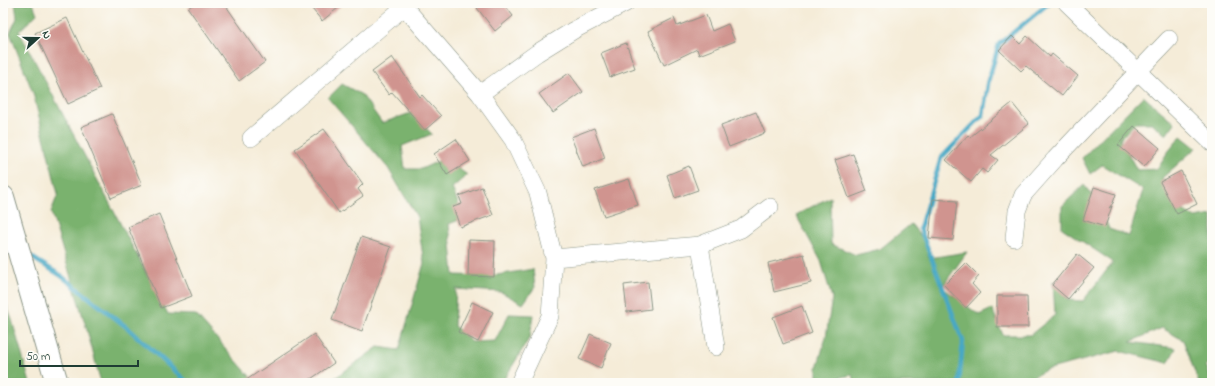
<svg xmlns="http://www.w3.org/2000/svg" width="1215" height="386" font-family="'Indie Flower',sans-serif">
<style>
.forest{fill:#7ab26e;stroke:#4c7851}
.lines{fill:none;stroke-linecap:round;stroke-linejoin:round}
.stream{stroke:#46a8c5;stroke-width:4.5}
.building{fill:#d0948f}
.minor-casing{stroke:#8a9486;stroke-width:18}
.highway-casing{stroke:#8a9486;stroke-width:24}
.minor{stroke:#fff;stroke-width:17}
.highway{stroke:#fff;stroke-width:22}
</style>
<rect width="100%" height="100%" fill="#fdfcf7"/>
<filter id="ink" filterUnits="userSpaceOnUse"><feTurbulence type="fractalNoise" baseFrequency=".025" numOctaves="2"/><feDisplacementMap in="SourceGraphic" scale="8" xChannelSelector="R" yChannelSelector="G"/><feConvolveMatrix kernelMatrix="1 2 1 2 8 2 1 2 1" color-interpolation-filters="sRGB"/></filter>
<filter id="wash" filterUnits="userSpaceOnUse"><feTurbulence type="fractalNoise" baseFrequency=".012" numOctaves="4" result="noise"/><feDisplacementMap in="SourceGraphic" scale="16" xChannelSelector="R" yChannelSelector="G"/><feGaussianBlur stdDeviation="0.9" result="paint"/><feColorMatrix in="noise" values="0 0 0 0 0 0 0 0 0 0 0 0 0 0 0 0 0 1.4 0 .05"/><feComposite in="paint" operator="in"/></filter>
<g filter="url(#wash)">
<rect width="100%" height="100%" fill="#f5ecd8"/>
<path class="forest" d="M15 3H33L37 14 19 31 168 314 196 315 256 383H101L87 330 51 212 58 194 33 93 10 33 17 18Z
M342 84 362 95 382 123 411 113 432 134 402 146 405 169H421L441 160 454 165 467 175 452 188 464 218 449 224 454 275 491 276 533 269 535 287 523 304 501 292 456 289 454 326 472 342 495 341 509 314 533 315 530 337 502 383H328L378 347 399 350 424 263 417 217 388 168 328 98Z
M1143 96 1175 123 1166 135 1152 123H1135L1120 139 1137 170 1157 169 1167 153 1181 136 1196 148 1162 178 1179 208 1196 218 1212 215V313L1210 317 1212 324V363L1206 365 1212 383H1199L1183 340 1162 328 1130 342 1176 348 1168 363 1119 351 1046 370 1021 383H856L852 375 817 382V368L826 337 832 298 821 261 796 215 830 197 831 244 856 255 880 249 911 224 924 240 929 258 967 252 942 287 979 315 992 309 1003 335H1030L1055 315 1053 281 1068 300 1083 301 1113 262 1062 228V206L1084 185 1100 206 1109 229 1129 236 1143 190 1102 165 1090 174 1082 158Z
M3 294 12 320 30 383H3Z"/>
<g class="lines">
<path class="stream" d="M28 255 60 275 129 329 188 383
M959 383 963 341 920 228 941 158 983 115 989 78 999 44 1049 3"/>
</g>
<g id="blocks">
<path class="building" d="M195 3H224L265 62 239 81 188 8Z
M307 3H344L322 21Z
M483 3H503L513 16 495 31 477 8Z
M706 15 712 31 728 24 735 41 699 55 697 49 664 65 648 31 674 18 677 26Z
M67 18 100 89 68 104 35 33Z
M1012 36 1020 44 1027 36 1050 57 1052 54 1078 76 1062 96 1026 66 1021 71 999 50Z
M626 43 635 68 610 77 601 53Z
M392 57 420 97 422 95 441 116 425 130 392 92 389 95 372 72Z
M569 73 583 92 553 113 539 94Z
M1012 103 1029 124 991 155 998 160 987 173 982 169 971 182 946 160 968 135 970 137Z
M756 112 765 133 729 147 721 125Z
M112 114 142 185 111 198 81 127Z
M1134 126 1160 148 1144 167 1118 145Z
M594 128 605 158 583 167 571 137Z
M324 129 363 184 358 189 363 196 339 213 295 149Z
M456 139 470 161 447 175 434 154Z
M853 154 867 191 849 198 835 160Z
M689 166 698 190 675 198 667 175Z
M1181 171 1197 204 1177 214 1160 182Z
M629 179 638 205 604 216 595 190Z
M482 187 493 215 460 227 453 207 462 204 459 196Z
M1094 187 1116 194 1113 203 1109 208 1112 206 1105 227 1083 220Z
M933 199 957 201 953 240 929 238Z
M159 214 192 296 161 308 128 227Z
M361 237 391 247 362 331 332 320Z
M469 240 495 241 494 277 468 276Z
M804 254 811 283 774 292 768 263Z
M1077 254 1094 268 1068 299 1052 285Z
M966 263 979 276 972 284 980 293 966 308 944 285Z
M648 282 651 309 627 312 624 285Z
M997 296H1027L1028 327H997Z
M472 302 493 312 478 342 458 332Z
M802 306 812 333 783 344 773 317Z
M314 334 334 363 305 383H242Z
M590 334 611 343 601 368 579 359Z"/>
</g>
</g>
<g filter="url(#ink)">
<use href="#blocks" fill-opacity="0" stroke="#8a9486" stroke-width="1"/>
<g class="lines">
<g class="minor-casing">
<path id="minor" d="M401 3 480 94 513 140 538 193 554 258 550 316 519 383
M1067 3 1212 143
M480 94 537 53 574 30 626 3
M251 138 404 7
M1014 238 1017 211 1023 195 1055 159 1169 39
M700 245 716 347
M554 258 700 245 741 229 770 207"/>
</g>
<g class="highway-casing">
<path id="highway" d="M3 197 57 383"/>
</g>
<use href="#minor" class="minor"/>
<use href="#highway" class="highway"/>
</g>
</g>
<rect width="1215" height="386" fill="none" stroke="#fdfcf7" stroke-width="16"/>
<g transform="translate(38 38) rotate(69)" stroke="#fdfcf7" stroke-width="3" paint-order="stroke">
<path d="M0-3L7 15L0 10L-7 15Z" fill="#1f3d34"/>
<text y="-6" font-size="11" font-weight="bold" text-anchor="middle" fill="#1f3d34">N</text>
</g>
<path d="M20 360v6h118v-6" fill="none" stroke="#1f3d34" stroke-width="2"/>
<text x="26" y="360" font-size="12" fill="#1f3d34" stroke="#fdfcf7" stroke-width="3" paint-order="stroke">50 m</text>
</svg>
